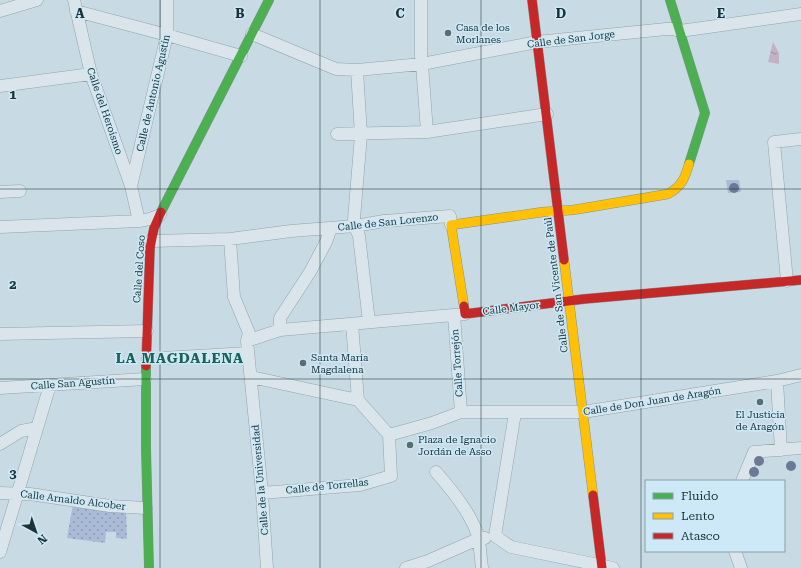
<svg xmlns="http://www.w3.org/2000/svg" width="801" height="568" font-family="'Roboto Serif',serif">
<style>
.green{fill:#aabbd7}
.park{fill:url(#park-dots)}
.water{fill:url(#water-ripples)}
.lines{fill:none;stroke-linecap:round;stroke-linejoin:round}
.street-casing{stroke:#92a3a8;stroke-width:13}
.fast-casing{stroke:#829298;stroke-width:10}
.slow-casing{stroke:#829298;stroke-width:10}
.jam-casing{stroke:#829298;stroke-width:10}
.street{stroke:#dae5eb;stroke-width:12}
.fast{stroke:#4caf50;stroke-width:9}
.slow{stroke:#ffc107;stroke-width:9}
.jam{stroke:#c62828;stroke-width:9}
.tree{fill:#6c7994}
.grid{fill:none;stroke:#1b3336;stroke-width:1;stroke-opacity:0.55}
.poi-dot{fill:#586e73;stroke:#cde8f6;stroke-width:1.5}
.labels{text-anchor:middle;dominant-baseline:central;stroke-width:3;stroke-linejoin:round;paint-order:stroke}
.poi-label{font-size:10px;fill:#1b3336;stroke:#cde8f6;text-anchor:start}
.street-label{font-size:10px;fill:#1b3336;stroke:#cde8f6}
.district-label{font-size:14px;font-weight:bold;letter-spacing:1px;fill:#1a6357;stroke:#cde8f6}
.grid-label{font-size:13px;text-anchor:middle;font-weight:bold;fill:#1b3336;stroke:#cde8f6;stroke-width:3;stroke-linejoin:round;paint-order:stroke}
</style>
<defs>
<pattern id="park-dots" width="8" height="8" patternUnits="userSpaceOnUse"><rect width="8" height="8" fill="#aabbd7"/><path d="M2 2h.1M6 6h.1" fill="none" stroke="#8a99af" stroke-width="1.8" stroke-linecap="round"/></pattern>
<pattern id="water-ripples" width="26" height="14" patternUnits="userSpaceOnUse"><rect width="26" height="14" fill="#c2b2c4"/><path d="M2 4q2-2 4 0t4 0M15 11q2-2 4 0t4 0" fill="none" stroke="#9d91a0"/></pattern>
</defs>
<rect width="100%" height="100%" fill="#c8dbe4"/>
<path class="green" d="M726 180H739L741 192 728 193Z"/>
<path class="park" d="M73 504 126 510 127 539 116 538V532H106L105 543 67 538Z"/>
<path class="water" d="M773 42 779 53V64L768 62Z"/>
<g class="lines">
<g class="street-casing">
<path id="street" d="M74 0 91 74 131 186 139 221
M421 0V57
M0 11 37 0
M76 11 167 35 241 56
M252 34 336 69 357 70 422 64 537 42 666 29H673L680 31 801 14
M422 64 427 132
M357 70 361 135 354 219 355 226 359 236 369 322
M0 86 91 74
M337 134 427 132 547 114
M131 186 167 35V0
M0 192 20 191
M0 227 139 221 150 219 160 215
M230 239 234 297 249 333 247 341 262 493 267 568
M151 241 230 239 291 231 355 226 384 221 450 216 451 225
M787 281 774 142 801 139
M454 315 461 412
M352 324 358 400
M280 330V318L310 272 326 242 331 228
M0 334 147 331
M247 341 280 330 465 314
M163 358 248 353
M251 377 358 400 389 435
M777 381 781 450
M0 388 145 379
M389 435 432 423 461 412H583L777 381 801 375
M0 444 21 431 37 428
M436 472C452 490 474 517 479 540 480 549 481 559 482 568
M742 481 754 452 801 448
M0 493 30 494 110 506 146 508
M262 493 360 485 391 476 389 435
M495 536 515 413
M495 536 511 547 613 568
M735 551 741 568
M0 552 50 385
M406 568 428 561 478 539 485 538"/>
</g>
<g class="fast-casing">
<path id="fast" d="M670 0 705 113 689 164
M161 212 269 0
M146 366V448L149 568"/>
</g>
<g class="slow-casing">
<path id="slow" d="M564 260 593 495
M464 306 451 225 543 212 573 210 668 194C682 186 685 178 689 164"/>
</g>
<g class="jam-casing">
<path id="jam" d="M532 0 564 260
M464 306 465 314 584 299 801 280
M146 366 150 248 154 228 161 212
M593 495 602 568"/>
</g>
<use href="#street" class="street"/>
<use href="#fast" class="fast"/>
<use href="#slow" class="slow"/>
<use href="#jam" class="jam"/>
</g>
<g class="tree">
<circle cx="734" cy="188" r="5"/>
<circle cx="759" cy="461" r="5"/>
<circle cx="791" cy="466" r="5"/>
<circle cx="754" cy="472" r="5"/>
</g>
<path class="grid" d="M160 0V568M320 0V568M481 0V568M641 0V568M0 189H801M0 379H801"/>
<g class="poi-dot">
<circle cx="448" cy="33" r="4"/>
<circle cx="303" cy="363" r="4"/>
<circle cx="760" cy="402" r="4"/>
<circle cx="410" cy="445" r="4"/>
</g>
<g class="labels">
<g class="poi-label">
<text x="456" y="27">Casa de los<tspan x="456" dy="12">Morlanes</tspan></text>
<text x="311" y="357">Santa María<tspan x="311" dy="12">Magdalena</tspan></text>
<text x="760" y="414" text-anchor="middle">El Justicia<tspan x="760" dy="12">de Aragón</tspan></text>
<text x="418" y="439">Plaza de Ignacio<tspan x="418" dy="12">Jordán de Asso</tspan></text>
</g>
<g class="street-label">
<text transform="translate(571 39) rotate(-7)">Calle de San Jorge</text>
<text transform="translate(153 93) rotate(-77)">Calle de Antonio Agustín</text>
<text transform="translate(105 111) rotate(71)">Calle del Heroísmo</text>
<text transform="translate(388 222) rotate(-6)">Calle de San Lorenzo</text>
<text transform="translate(139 269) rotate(-86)">Calle del Coso</text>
<text transform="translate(556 285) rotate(-97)">Calle de San Vicente de Paúl</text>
<text transform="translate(511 308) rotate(-7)">Calle Mayor</text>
<text transform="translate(457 363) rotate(-94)">Calle Torrejón</text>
<text transform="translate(73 383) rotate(-4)">Calle San Agustín</text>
<text transform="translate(652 401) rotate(-9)">Calle de Don Juan de Aragón</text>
<text transform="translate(260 480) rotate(-95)">Calle de la Universidad</text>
<text transform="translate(327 486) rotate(-6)">Calle de Torrellas</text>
<text transform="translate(73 500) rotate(7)">Calle Arnaldo Alcober</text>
</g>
<g class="district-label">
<text x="180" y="358">LA MAGDALENA</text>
</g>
</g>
<g class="grid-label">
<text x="80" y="18">A</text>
<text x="240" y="18">B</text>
<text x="400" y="18">C</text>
<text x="561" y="18">D</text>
<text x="721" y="18">E</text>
<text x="13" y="99">1</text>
<text x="13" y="289">2</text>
<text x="13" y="478">3</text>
</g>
<rect x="645" y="480" width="140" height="72" fill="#cde8f6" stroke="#86a0a9"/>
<rect x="653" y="493" width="20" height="6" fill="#4caf50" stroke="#86a0a9"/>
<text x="681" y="500" font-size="12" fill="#1b3336">Fluido</text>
<rect x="653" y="513" width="20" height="6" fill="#ffc107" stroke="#86a0a9"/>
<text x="681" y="520" font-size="12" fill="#1b3336">Lento</text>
<rect x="653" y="533" width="20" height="6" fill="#c62828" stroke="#86a0a9"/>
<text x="681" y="540" font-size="12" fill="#1b3336">Atasco</text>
<g transform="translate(36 532) rotate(140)" stroke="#cde8f6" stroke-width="3" paint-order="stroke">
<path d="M0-3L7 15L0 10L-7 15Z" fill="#1b3336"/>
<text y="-6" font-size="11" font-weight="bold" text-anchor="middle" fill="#1b3336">N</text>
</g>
</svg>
